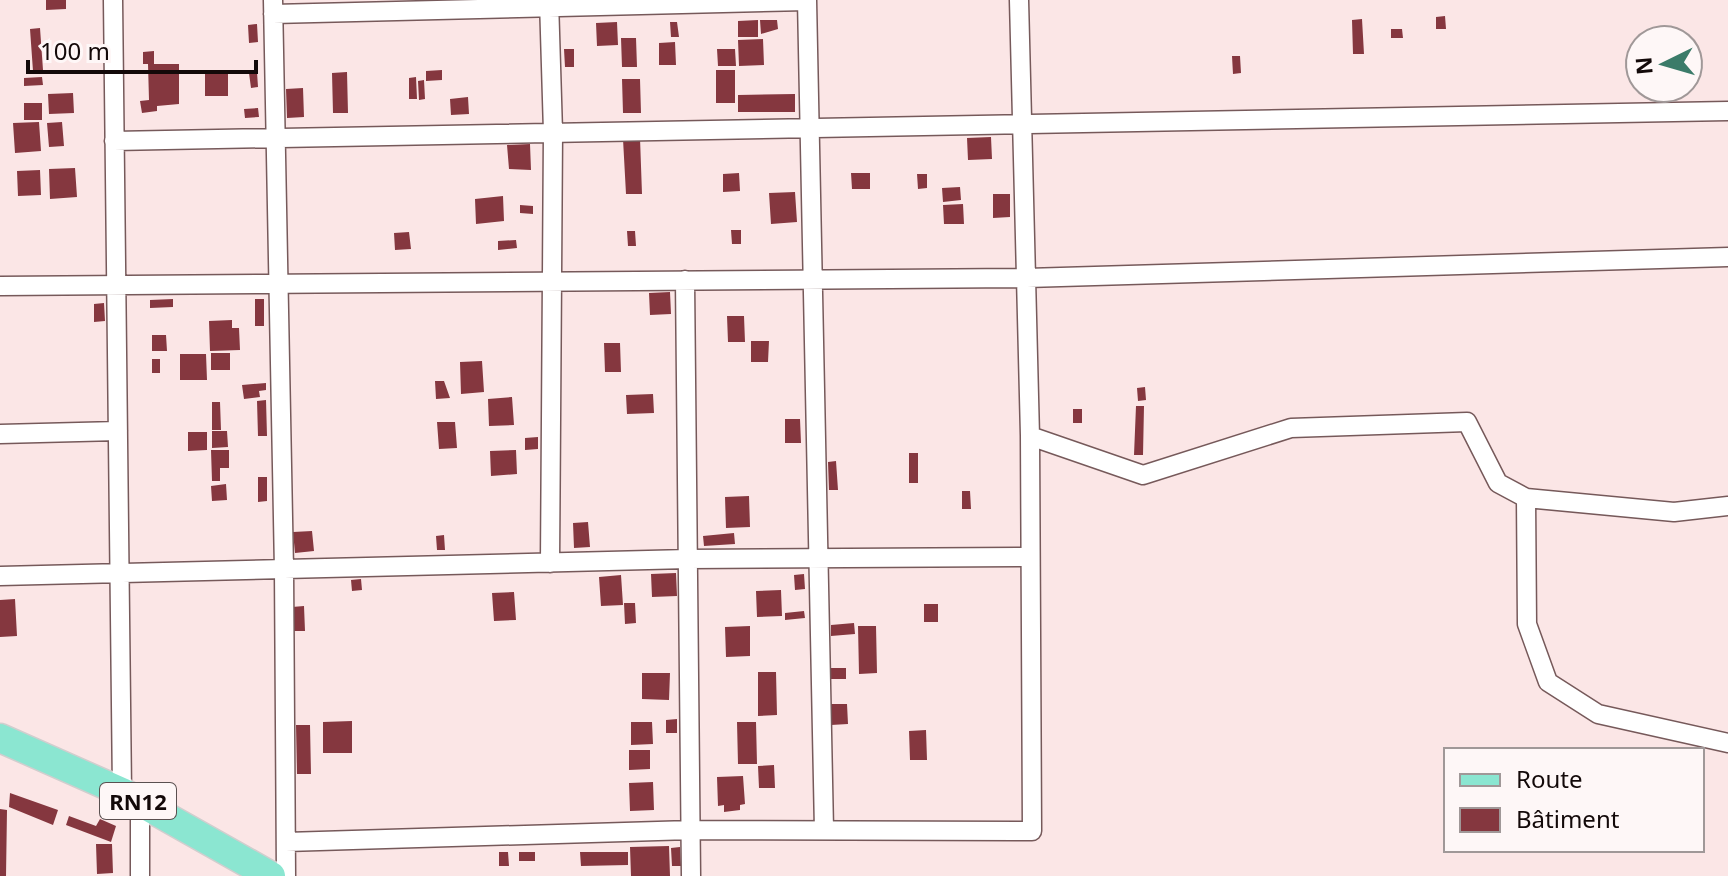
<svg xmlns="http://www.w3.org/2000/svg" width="1728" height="876" font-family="'Noto Sans',sans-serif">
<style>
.building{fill:#85373f}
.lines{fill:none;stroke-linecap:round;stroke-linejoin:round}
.minor-casing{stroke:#76595a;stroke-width:21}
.primary-casing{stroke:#d0cece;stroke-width:31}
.minor{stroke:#fff;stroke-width:18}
.primary{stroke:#8be6d1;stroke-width:28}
.labels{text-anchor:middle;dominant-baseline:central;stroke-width:8;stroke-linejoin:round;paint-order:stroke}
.shield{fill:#fef7f7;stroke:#5a5050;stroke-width:2}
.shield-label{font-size:22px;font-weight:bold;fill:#130909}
</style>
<rect width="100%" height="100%" fill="#fbe6e6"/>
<path class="building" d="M46 0H66V9L46 10Z
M1445 16 1446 29H1436V17Z
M1362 19 1364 54H1353L1352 20Z
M758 20V37H738V21Z
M760 20H777L778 29 761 34Z
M617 22 618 45 597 46 596 23Z
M670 22H677L679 37H671Z
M257 24 258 42 249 43 248 25Z
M40 28 43 70 33 71 30 29Z
M1391 29H1402L1403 38H1391Z
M621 38H636L637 67H622Z
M763 39 764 65 739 66 738 40Z
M675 42 676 65H659V43Z
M564 49H574V67H565Z
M717 49H735L736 66H718Z
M154 51V64H179V104L157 106V111L142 113 140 101 149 100 148 64H143V52Z
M1232 56H1240L1241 73 1233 74Z
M442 70V80L426 81V71Z
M716 70H735V103H716Z
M257 72 258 87 251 88 249 73Z
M347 72 348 113H333L332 73Z
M205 73H228V96H205Z
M42 77 43 85 24 86V78Z
M416 77 417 99H409V78Z
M622 79H640L641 113H623Z
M424 80 425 99 419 100 418 81Z
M303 88 304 117 287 118 286 89Z
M73 93 74 113 49 114 48 94Z
M795 94V112H738V95Z
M468 97 469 114 451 115 450 99Z
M24 103H42V120H24Z
M258 108 259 117 245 118 244 109Z
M39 122 41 151 15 153 13 123Z
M62 122 64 146 49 147 47 123Z
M991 137 992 159 968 160 967 138Z
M640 138 642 194H626L623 139Z
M530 144 531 170 509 169 507 145Z
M75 168 77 197 50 199 49 169Z
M40 170 41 195 18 196 17 171Z
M739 173 740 191 723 192V174Z
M851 173H870V189H852Z
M917 174H927V188L918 189Z
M960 187 961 200 943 202 942 188Z
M795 192 797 222 771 224 769 193Z
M993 194H1010V217L993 218Z
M503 196 504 221 476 224 475 199Z
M963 204 964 224H944L943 205Z
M520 205 533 206V214L520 213Z
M731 230H741V244H732Z
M627 231H635L636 246H628Z
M409 232 411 249 395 250 394 233Z
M516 240 517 248 498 250V241Z
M670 292 671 314 650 315 649 293Z
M173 299V307L150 308V300Z
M255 299H264V326H255Z
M104 303 105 321 94 322V304Z
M727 316H744L745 342H728Z
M232 320V328H239L240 350 210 351 209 321Z
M152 335H166L167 351H152Z
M751 341H769L768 362H751Z
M604 343H620L621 372H605Z
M211 353H230V370H211Z
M180 354H206L207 380H180Z
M152 359H160V373H152Z
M482 361 484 392 461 394 460 362Z
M435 381H444L450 398 436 399Z
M266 383V390L259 391 260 397 244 399 242 385Z
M1145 387 1146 400 1138 401 1137 388Z
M653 394 654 413 627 414 626 395Z
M512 397 514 425 489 426 488 399Z
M266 400 267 436H258L257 401Z
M212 402H220L221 430H212Z
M1136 406H1144L1143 455H1134Z
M1073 409H1082V423H1073Z
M785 419H800L801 443H785Z
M437 422H455L457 448 439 449Z
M212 431H227L228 447 212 448Z
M188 432H207V450L188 451Z
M538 437V449L525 450V438Z
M211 450H229V468H220V481H212Z
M516 450 517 474 491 476 490 451Z
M909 453H918V483H909Z
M836 461 838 490H829L828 462Z
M258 477H267V501L258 502Z
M226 484 227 500 212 501 211 486Z
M962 491H970L971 509H962Z
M749 496 750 527 726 528 725 497Z
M588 522 590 547 574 548 573 523Z
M312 531 314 551 295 553 293 532Z
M734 533 735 544 704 546 703 536Z
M444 535 445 550H437L436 536Z
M676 573 677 596 652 597 651 574Z
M804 574 805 589 795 590 794 575Z
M621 575 623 605 601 606 599 577Z
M361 579 362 590 352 591 351 580Z
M781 590 782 616 757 617 756 591Z
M514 592 516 620 494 621 492 593Z
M15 599 17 636 0 637V600Z
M624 603H635L636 623 625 624Z
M924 604H938V622H924Z
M304 606 305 631H293L292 607Z
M804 611 805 618 785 620V613Z
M854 623 855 634 831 636V625Z
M750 626V656L726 657 725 627Z
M858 626H876L877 673 859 674Z
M830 668H846V679H831Z
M758 672H776L777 715 758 716Z
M642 673H670L669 700 642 699Z
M830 704H847L848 724 831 725Z
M677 719V733H666V720Z
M352 721V753H323V722Z
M631 722H652L653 744 631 745Z
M737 722H756L757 764H738Z
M296 725H310L311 774H297Z
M926 730 927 760H910L909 731Z
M629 750H650V769L629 770Z
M774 765 775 788H759L758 766Z
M743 776 745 804 740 805V810L724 812V805L718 806 717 777Z
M653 782 654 810 630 811 629 783Z
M10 793 58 810 53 825 9 807Z
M0 809 7 810 6 876H0Z
M69 816 96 826 100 819 116 826 111 842 66 825Z
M96 844H112L113 873 97 874Z
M669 846 670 876H631L630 847Z
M680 847 681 866H672L671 848Z
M499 852H508L509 866H499Z
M519 852H535V861H519Z
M580 852H628V865L581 866Z"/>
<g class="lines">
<g class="minor-casing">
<path id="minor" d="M113 0 122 792
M273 0 284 570 286 876
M549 0 553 132 550 563
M807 0 824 830
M273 14 807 1
M114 141 1728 111
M685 280 691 876
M0 286 1027 278 1728 257
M0 434 118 431
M1030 436 1143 475 1291 428 1467 422 1498 483 1526 498 1674 512 1728 506
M1526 498 1527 624 1548 682 1598 714 1728 743
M0 576 688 559 1030 557
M140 802V876
M286 842 691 830 1032 831 1030 436 1019 0"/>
</g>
<g class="primary-casing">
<path id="primary" d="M0 738 122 792 271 876"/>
</g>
<use href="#minor" class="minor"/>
<use href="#primary" class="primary"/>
</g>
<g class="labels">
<rect class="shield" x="100" y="783" width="76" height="36" rx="6"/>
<g class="shield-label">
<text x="138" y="801">RN12</text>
</g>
</g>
<rect x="1444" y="748" width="260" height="104" fill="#fef7f7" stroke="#a09898" stroke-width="2"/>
<rect x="1460" y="774" width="40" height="12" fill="#8be6d1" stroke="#a09898" stroke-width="2"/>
<text x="1516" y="788" font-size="24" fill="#130909">Route</text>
<rect x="1460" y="808" width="40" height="24" fill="#85373f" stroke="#a09898" stroke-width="2"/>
<text x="1516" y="828" font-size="24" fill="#130909">Bâtiment</text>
<g transform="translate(1664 64) rotate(265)"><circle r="38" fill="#fef7f7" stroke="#a09898" stroke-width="2"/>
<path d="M0-6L14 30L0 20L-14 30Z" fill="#3b7b69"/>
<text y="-12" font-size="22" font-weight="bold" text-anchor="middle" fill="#130909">N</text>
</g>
<path d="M28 60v12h228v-12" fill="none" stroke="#130909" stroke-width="4"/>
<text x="40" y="60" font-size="24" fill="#130909" stroke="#fef7f7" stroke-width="6" paint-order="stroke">100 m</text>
</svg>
